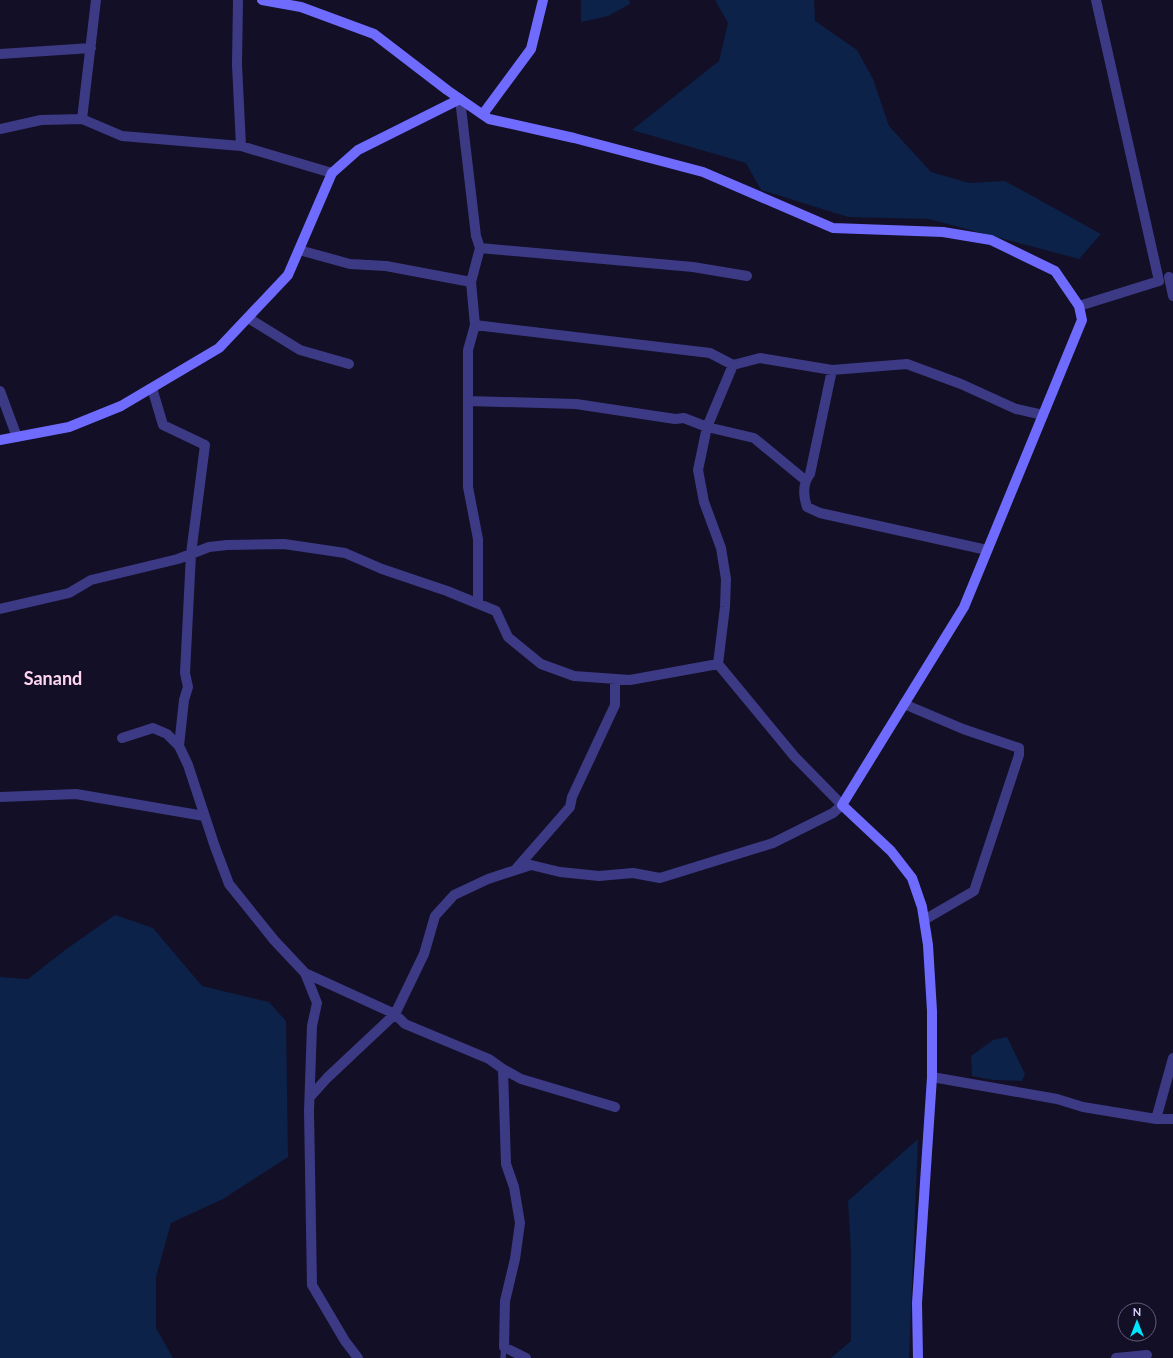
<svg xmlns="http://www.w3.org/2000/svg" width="1173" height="1358" font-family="Lato,sans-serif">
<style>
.water{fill:#0c2248}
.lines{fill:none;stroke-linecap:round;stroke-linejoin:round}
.lane{stroke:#3d3a85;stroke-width:5.5}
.street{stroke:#3d3a85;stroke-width:10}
.secondary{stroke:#6f6bff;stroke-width:10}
.labels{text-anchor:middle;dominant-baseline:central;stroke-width:3;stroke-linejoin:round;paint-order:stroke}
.district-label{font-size:18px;font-weight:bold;fill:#ffd6f0;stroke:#130f26}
</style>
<rect width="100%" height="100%" fill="#130f26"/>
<path class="water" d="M581 0H629L630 4 608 16 581 22Z
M715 0H814L815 21 857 50 873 79 889 126 931 172 969 183 1005 181 1101 234 1079 259 929 219 848 217 761 190 746 163 632 130 719 61 728 23Z
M115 915 153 928 202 986 269 1002 286 1021 288 1157 223 1199 171 1223 156 1277V1328L173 1358H0V977L28 979 65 950Z
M1007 1037 1025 1074 1022 1081 993 1080 972 1076 971 1056 993 1040Z
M918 1139 909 1358H831L851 1341V1250L848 1201Z"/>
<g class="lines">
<path class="lane" d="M503 1358 504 1347"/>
<path class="street" d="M238 0 237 65 241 146
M0 54 91 48
M460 99 476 236 480 248 471 282 475 325 468 350V487L478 539V604
M82 119 96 0
M0 129 41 120 82 119 122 136 241 146 332 173
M480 248 693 267 747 276
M299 250 350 264 386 266 471 282
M1169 277 1173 296
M1079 306 1159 281 1096 0
M248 318 300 350 349 364
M475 325 710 353 733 365 760 358 832 370 907 364 961 384 1016 409 1043 415
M832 370 810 474C802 484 803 495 807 507L820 513 987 550
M152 388 163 425 205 445 191 554 185 673 188 687 184 700 179 746
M0 391 17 437
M468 401 576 404 675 419 684 418 707 427 754 438 805 480
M0 609 69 593 91 580 178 559 209 547 227 545 284 544 345 553 382 569 447 591 496 611 508 637 541 664 574 676 630 680 718 664
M904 704 963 729 1019 748V755L974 891 924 920
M122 738 153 728 167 734 179 746 188 765 215 847 229 884 274 940 305 973 317 1003 312 1026 309 1111 312 1285 345 1341 358 1358
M0 797 76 794 204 816
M515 870 570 807 572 797 615 705V679
M305 973 395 1014 405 1024 489 1059 503 1069 506 1164 514 1187 520 1223 515 1259 505 1301 504 1347 526 1358
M1173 1058 1156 1119H1173
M503 1069 521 1079 615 1107
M932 1077 1057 1099 1083 1107 1156 1119
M310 1097 327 1078 395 1014 424 954 435 916 454 895 488 879 531 865 560 872 599 876 633 873 660 878 773 843 833 813 842 805 794 756 718 664 725 607 726 579 721 548 704 502 698 470 707 427 733 365
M1116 1358 1147 1355"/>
<path class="secondary" d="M262 0 301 7 374 34 447 90 489 119 574 138 703 172 833 228 943 232 991 240 1055 271 1079 306 1082 320 964 607 842 805 891 851 912 878 922 907 928 945 932 1011V1077L917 1303 918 1358
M483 114 531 49 543 0
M0 440 69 427 121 406 219 348 288 275 332 173 358 150 460 99"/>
</g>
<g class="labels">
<g class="district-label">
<text x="53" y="678">Sanand</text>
</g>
</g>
<g transform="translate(1137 1322)"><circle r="19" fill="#130f26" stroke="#625e7d"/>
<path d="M0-3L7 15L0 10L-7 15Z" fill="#00e5ff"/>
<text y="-6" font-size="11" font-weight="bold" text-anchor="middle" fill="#d9d4ff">N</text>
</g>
</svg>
